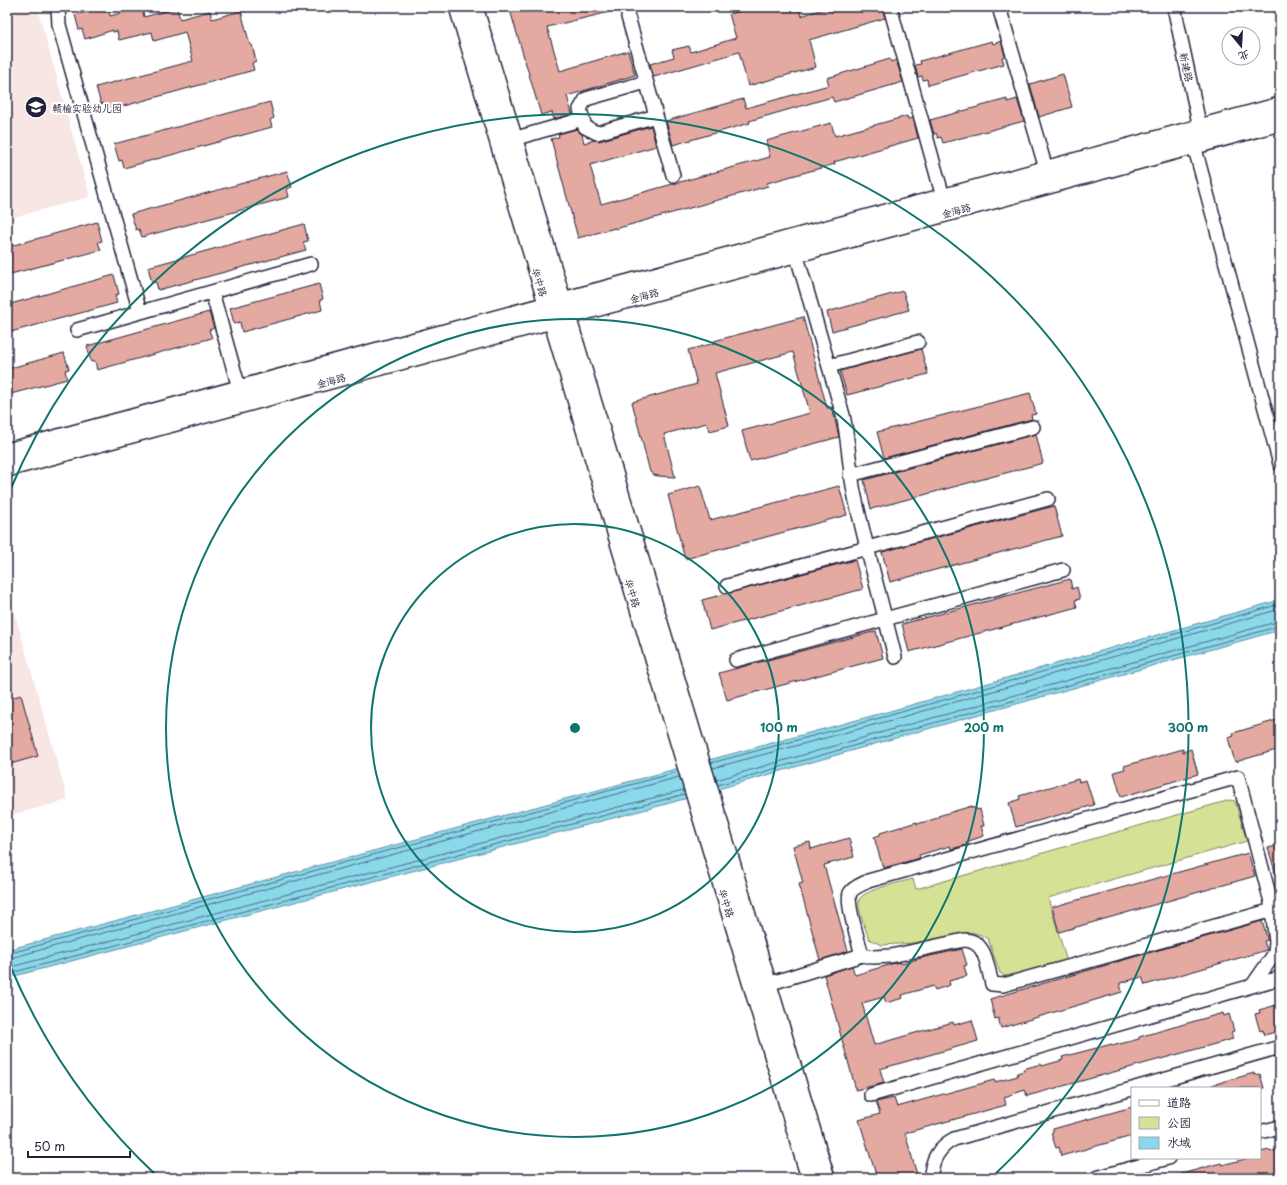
<svg xmlns="http://www.w3.org/2000/svg" width="1287" height="1185" font-family="'Playpen Sans','LXGW WenKai TC',sans-serif">
<style>
.built{fill:#f7e6e3}
.green{fill:#d5e295;stroke:#7c8268}
.water{fill:#8bd8ea;stroke:#618fa4}
.lines{fill:none;stroke-linecap:round;stroke-linejoin:round}
.shore{stroke:#4c6b81;stroke-width:1}
.building{fill:#e4aaa1;stroke:#22223b}
.minor-casing{stroke:#22223b;stroke-width:16}
.major-casing{stroke:#22223b;stroke-width:20}
.minor{stroke:#fff;stroke-width:13}
.major{stroke:#fff;stroke-width:17}
.ring{fill:none;stroke:#0f766e;stroke-width:2}
.labels{text-anchor:middle;dominant-baseline:central;stroke-width:4;stroke-linejoin:round;paint-order:stroke}
.street-label{font-size:10px;fill:#22223b;stroke:#fff}
.poi-label{font-size:10px;fill:#22223b;stroke:#fff;text-anchor:start}
.centre{fill:#0f766e;stroke:#fff;stroke-width:2}
.ring-label{font-size:12px;text-anchor:middle;font-weight:bold;fill:#0f766e;stroke:#fff;stroke-width:4;stroke-linejoin:round;paint-order:stroke}
</style>
<rect width="100%" height="100%" fill="#fff"/>
<filter id="ink" filterUnits="userSpaceOnUse"><feTurbulence type="fractalNoise" baseFrequency=".025" numOctaves="2"/><feDisplacementMap in="SourceGraphic" scale="8" xChannelSelector="R" yChannelSelector="G"/><feConvolveMatrix kernelMatrix="1 2 1 2 8 2 1 2 1" color-interpolation-filters="sRGB"/></filter>
<g filter="url(#ink)">
<path class="built" d="M7 7H37L90 197 7 219Z
M11 600 68 800 7 816V602Z"/>
<path class="green" d="M1230 800 1235 801 1247 841 1048 898 1067 962 1014 977 1004 976 1000 973 988 939 981 935 971 932 914 943 881 945 869 939C866 929 857 910 859 900 862 890 902 882 913 879L916 889Z"/>
<path class="water" d="M1280 600V630L906 735 670 803 7 978V950L890 711Z"/>
<g class="lines">
<path class="shore" d="M711 763 891 715 1280 604
M713 768 892 720 1280 609
M716 780 904 726 1280 621
M718 785 905 731 1280 626
M7 954 678 772
M7 959 679 777
M7 968 683 790
M7 974 685 794"/>
</g>
<path class="building" d="M104 7H108L110 16 142 7 144 17 177 8 180 19 210 11 212 19 241 11 250 45H252L256 61 252 63 254 70 106 111 104 103 101 104 96 87 193 61 185 32 154 41 152 32 119 40 117 31 113 32V30L85 39 82 29 79 30 75 15Z
M521 7H613L614 11 547 27 560 71 628 51 635 75 567 96 572 114 554 119 552 112 541 115 510 10Z
M755 7H799L801 16 829 7H882L885 18 809 40 816 67 748 86 739 52 654 77 650 64 674 57 672 50 689 46 691 52 736 38 729 14Z
M992 41 993 44 1001 41 1005 56 1002 57 1004 64 928 85 927 79 923 80 922 76 918 77 915 65 921 64 920 61Z
M890 59 891 62 896 60 903 82 834 102 832 97 749 121 750 123 673 145 666 121 743 99 746 108 829 85 827 78Z
M1063 74 1072 107 1039 117 1030 84Z
M1007 99V102L1017 99 1024 121 943 143 941 137 938 138 936 133 934 134 930 120Z
M270 102 274 118 270 120 272 127 124 168 122 160 119 161 114 144Z
M907 116 908 119 913 118 918 138 834 162 835 164 767 183 768 186 615 229V228L578 238 551 139 559 137 558 134 577 129 578 132 582 134 584 143 594 140 599 141 651 126 656 146 590 165 601 204 770 157 766 141 831 123 835 136Z
M287 171 292 187 287 189 289 197 142 237 139 229 136 230 131 214Z
M97 222 102 241 98 242 101 250 7 275V247Z
M304 224 308 241 303 242 306 250 158 290 156 282 152 283 148 267Z
M114 275 119 294 115 295 117 303 7 333V305Z
M319 284 323 299 320 300 322 310 242 332 240 322 234 324 230 308Z
M903 291 909 310 832 331 827 312Z
M209 312 214 328 209 330 212 338 97 370 95 361 91 362 87 346Z
M803 317 827 408 832 407 839 437 750 461 742 431 810 413 793 352 715 373 729 426 710 431 707 423 664 434 675 477 658 476 654 475 650 472 632 402 697 384 688 350 715 343 714 341Z
M921 349 928 374 847 395 840 371Z
M64 353 69 369 65 370 67 379 7 395V369Z
M1030 393 1036 414 1031 415 1032 419 884 458 877 432Z
M1036 434 1043 463 871 509 864 480Z
M700 486 710 520 839 486 847 515 685 559 668 495Z
M1054 506 1062 536 890 582 882 552Z
M855 560 863 589 710 630 702 600Z
M1070 579 1072 589 1077 587 1080 599 1075 600 1077 607 909 652 902 624Z
M876 631 883 658 727 700 719 673Z
M21 695 38 756 7 765V699Z
M1277 720 1278 723 1280 722V749L1235 762 1228 738 1234 736 1233 733Z
M1183 749V752L1191 749 1198 774 1121 797 1114 772 1125 769 1124 766Z
M1078 779 1079 782 1086 780 1094 805 1016 827 1009 803 1020 799 1019 796Z
M972 806V808H976L977 810 980 809 984 826H981L984 836 966 842 967 845 951 849 950 846 919 855 920 858 883 868 874 837 880 835V833L917 822V824L938 818V816Z
M849 838 854 857 824 865 848 951 820 960 799 884 803 883 793 846 810 842 811 849Z
M1280 845V877L1277 878 1268 848Z
M1248 853 1255 876 1059 932 1052 907Z
M1262 921 1267 938 1268 940 1264 941 1267 950 1145 985 1142 977 1120 983 1122 992 1001 1028 998 1018 995 1019 990 999 1134 957Z
M962 949 967 965 964 966 967 976 949 981 950 985 935 990 933 986 902 995 903 998 886 1003 884 997 862 1003 874 1045 953 1022 954 1025 972 1020 978 1041 880 1069 884 1083 856 1090 824 975 852 966 855 975 895 963 900 962V964L921 958Z
M1280 1004V1031L1264 1035 1263 1030 1260 1031 1255 1014 1260 1013 1259 1010Z
M1223 1013 1224 1016 1229 1014 1234 1031 1231 1032 1233 1039 1027 1096 1025 1090 1004 1097 1006 1105 905 1133 918 1178H877L859 1120 880 1114 876 1102 894 1098 897 1107 994 1080 995 1082 1018 1076 1017 1073 1024 1071 1023 1069 1041 1064 1042 1066 1063 1060 1062 1057 1112 1044V1046L1139 1039V1037Z
M1254 1073V1075L1260 1074 1264 1088H1212V1085Z
M1132 1107V1136L1061 1156 1059 1147 1056 1148 1051 1133 1053 1132V1129Z
M1280 1149V1176L1271 1178H1178V1175L1221 1163 1222 1165 1249 1158H1260V1152L1270 1150V1152Z"/>
<g class="lines">
<g class="minor-casing">
<path id="minor" d="M58 7 59 25 140 312
M890 7 943 197
M999 7 1046 169
M1174 7 1200 128
M628 17 673 175
M646 82 586 99 580 109 585 127 597 133 656 116
M513 139 583 119
M1194 145 1280 464
M796 253 843 415C849 442 849 470 855 497 867 551 882 604 895 657
M212 292 239 388
M77 330 311 264
M829 366 918 342
M850 475 1033 427
M727 586 1048 499
M736 660 1063 570
M862 955C859 943 846 904 850 893 853 887 863 884 868 881L1238 777 1271 902 1276 942 1275 953 1252 986
M768 984 862 955 873 957 891 956 964 940C986 940 987 966 992 984L1003 985 1280 908
M1135 1088 1280 1047
M871 1095 1280 978
M1260 1132 1280 1127
M931 1178C931 1160 939 1147 954 1139L1132 1089
M1096 1178 1168 1158"/>
</g>
<g class="major-casing">
<path id="major" d="M458 7 810 1178
M474 7 826 1178
M7 452 1280 106
M7 468 1280 122"/>
</g>
<use href="#minor" class="minor"/>
<use href="#major" class="major"/>
</g>
</g>
<g class="ring">
<circle cx="575" cy="728" r="204"/>
<circle cx="575" cy="728" r="409"/>
<path d="M157 1176A613 613 0 0 1 9 963M9 493A613 613 0 1 1 993 1176"/>
</g>
<defs>
<g id="school-disc" transform="scale(1.15)"><circle r="9.5" fill="#22223b" stroke="#fff"/><path d="M0-5L7-2L0 1L-7-2ZM-4 1L0 2.5L4 1V4Q0 6-4 4Z" fill="#fff"/></g>
</defs>
<g fill-rule="evenodd">
<use href="#school-disc" x="36" y="107"/>
</g>
<g class="labels">
<g class="street-label">
<text transform="translate(1187 67) rotate(78)">新建路</text>
<text transform="translate(956 210) rotate(-15)">金海路</text>
<text transform="translate(540 282) rotate(73)">华中路</text>
<text transform="translate(644 295) rotate(-15)">金海路</text>
<text transform="translate(331 380) rotate(-15)">金海路</text>
<text transform="translate(633 593) rotate(73)">华中路</text>
<text transform="translate(727 903) rotate(73)">华中路</text>
</g>
<g class="poi-label">
<text x="52" y="107">赣榆实验幼儿园</text>
</g>
</g>
<circle cx="575" cy="728" r="6" class="centre"/>
<g class="ring-label">
<text x="779" y="732">100 m</text>
<text x="984" y="732">200 m</text>
<text x="1188" y="732">300 m</text>
</g>
<rect width="1287" height="1185" fill="none" stroke="#fff" stroke-width="24"/>
<rect x="12" y="12" width="1263" height="1161" fill="none" stroke="#22223b" stroke-width="1.5" filter="url(#ink)"/>
<rect x="1131" y="1087" width="130" height="72" fill="#ffffff" stroke="#a7a7b1"/>
<rect x="1139" y="1100" width="20" height="6" fill="#ffffff" stroke="#a7a7b1"/>
<text x="1167" y="1107" font-size="12" fill="#22223b">道路</text>
<rect x="1139" y="1117" width="20" height="12" fill="#d5e295" stroke="#a7a7b1"/>
<text x="1167" y="1127" font-size="12" fill="#22223b">公园</text>
<rect x="1139" y="1137" width="20" height="12" fill="#8bd8ea" stroke="#a7a7b1"/>
<text x="1167" y="1147" font-size="12" fill="#22223b">水域</text>
<g transform="translate(1241 46) rotate(162)"><circle r="19" fill="#ffffff" stroke="#a7a7b1"/>
<path d="M0-3L7 15L0 10L-7 15Z" fill="#22223b"/>
<text y="-6" font-size="11" font-weight="bold" text-anchor="middle" fill="#22223b">北</text>
</g>
<path d="M28 1151v6h102v-6" fill="none" stroke="#22223b" stroke-width="2"/>
<text x="34" y="1151" font-size="12" fill="#22223b" stroke="#ffffff" stroke-width="3" paint-order="stroke">50 m</text>
</svg>
